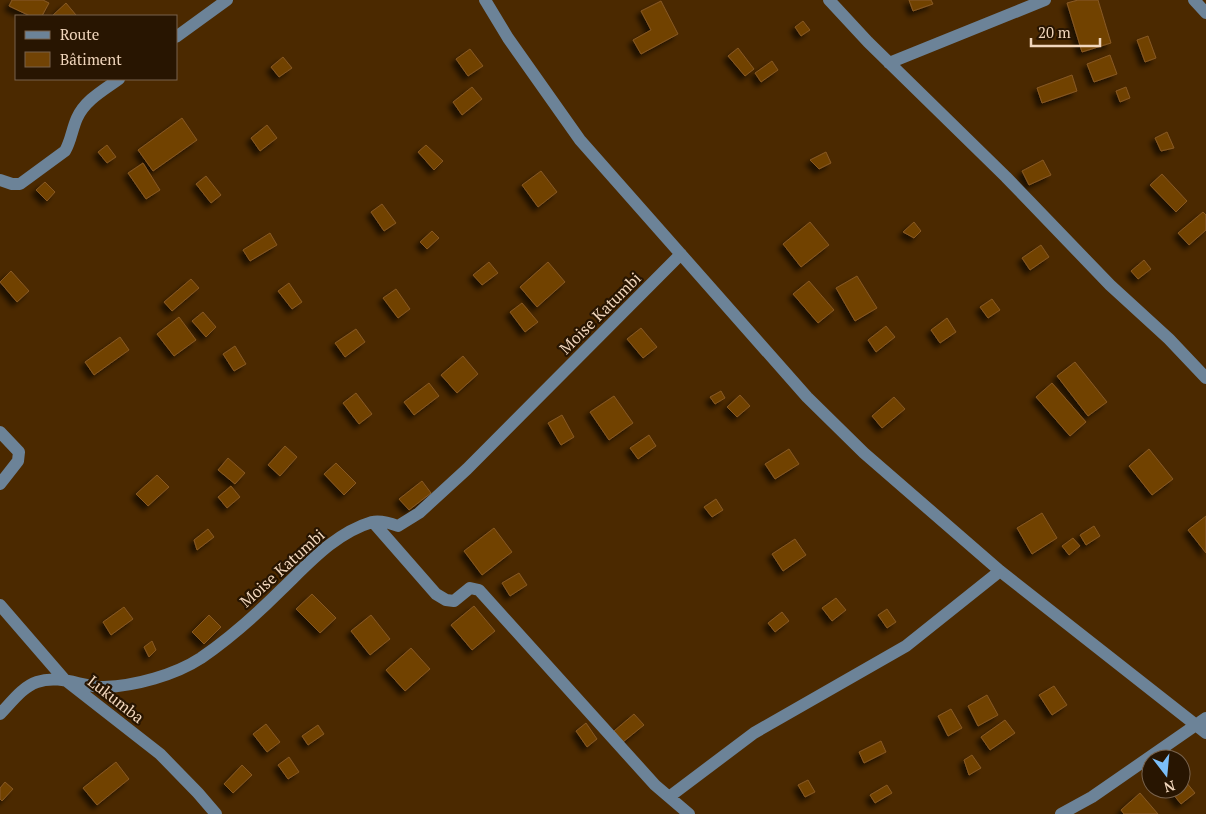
<svg xmlns="http://www.w3.org/2000/svg" width="1206" height="814" font-family="'PT Serif',serif">
<style>
.building{fill:#714305;stroke:#885923;filter:url(#shadow)}
.lines{fill:none;stroke-linecap:round;stroke-linejoin:round}
.minor{stroke:#6c8398;stroke-width:12}
.labels{text-anchor:middle;dominant-baseline:central;stroke-width:4.5;stroke-linejoin:round;paint-order:stroke}
.street-label{font-size:16px;fill:#f1d6bc;stroke:#281501}
</style>
<defs>
<filter id="shadow"><feDropShadow dx="-4.5" dy="4.5" stdDeviation="2.5" flood-color="#0009"/></filter>
</defs>
<rect width="100%" height="100%" fill="#4b2900"/>
<path class="building" d="M12 0H43L49 3 42 16H30L9 6Z
M909 0H931L933 4 913 11Z
M1078 0H1098L1111 43 1082 52 1067 3Z
M661 1 678 34 641 54 633 40 651 30 641 11Z
M66 3 76 15 75 16H52Z
M803 21 810 30 801 36 795 27Z
M1148 36 1156 58 1145 62 1137 40Z
M738 48 754 69 745 76 728 56Z
M470 49 483 66 468 76 456 59Z
M1110 55 1117 74 1094 82 1087 64Z
M283 57 292 68 279 77 271 67Z
M772 61 778 70 761 82 755 73Z
M1072 75 1077 91 1042 103 1037 88Z
M472 87 482 99 462 115 453 102Z
M1126 87 1130 98 1120 102 1116 91Z
M182 118 197 140 153 171 138 150Z
M267 125 277 138 260 151 251 138Z
M1167 132 1174 148 1161 151 1155 138Z
M107 145 116 157 107 163 98 152Z
M426 145 443 161 434 170 418 152Z
M826 152 831 163 819 169 810 160Z
M1043 160 1051 175 1029 185 1022 171Z
M143 163 160 190 146 199 128 173Z
M541 171 557 192 538 207 522 185Z
M1162 174 1187 201 1176 212 1150 185Z
M206 176 221 195 211 203 196 184Z
M45 182 55 192 47 201 36 190Z
M382 204 396 223 384 231 371 212Z
M1203 212 1206 215V230L1189 245 1178 233Z
M810 222 829 245 801 267 783 244Z
M914 222 921 231 914 238 903 232Z
M432 231 439 238 427 249 420 242Z
M270 233 277 245 250 261 243 250Z
M1041 245 1049 257 1030 270 1022 258Z
M1144 260 1151 269 1138 279 1131 271Z
M489 262 498 273 482 285 473 275Z
M548 262 565 282 537 307 520 287Z
M11 271 29 291 17 302 0 282Z
M857 276 877 308 855 321 836 288Z
M191 279 199 288 172 311 164 302Z
M809 281 834 310 818 323 793 294Z
M289 283 302 302 292 309 278 291Z
M396 289 410 309 398 318 383 298Z
M992 299 1000 310 988 318 980 307Z
M522 303 538 322 525 332 510 312Z
M203 312 216 327 206 337 192 321Z
M179 317 196 340 174 356 157 334Z
M947 318 956 332 940 343 931 330Z
M886 326 895 337 876 352 868 340Z
M641 328 657 347 643 358 627 339Z
M356 329 365 342 345 357 335 343Z
M120 337 129 350 94 375 85 362Z
M235 346 246 364 234 371 223 354Z
M463 356 478 374 457 393 441 375Z
M1075 362 1107 402 1088 416 1057 376Z
M429 383 439 396 414 415 404 402Z
M1052 383 1086 422 1070 436 1036 397Z
M721 391 725 398 715 404 710 397Z
M356 393 372 414 359 424 343 403Z
M740 395 750 406 737 417 727 407Z
M614 396 633 423 609 440 590 412Z
M894 397 905 409 882 428 872 416Z
M562 415 574 437 561 445 548 423Z
M649 435 656 446 638 459 630 448Z
M285 446 297 457 280 476 268 465Z
M789 449 799 464 775 479 765 464Z
M1149 449 1173 479 1152 495 1129 466Z
M228 458 245 473 235 484 218 470Z
M336 463 356 483 344 495 324 474Z
M157 475 169 487 148 506 136 494Z
M422 481 431 493 409 510 399 499Z
M231 486 240 497 227 508 218 497Z
M716 499 723 510 712 517 704 507Z
M1042 513 1057 538 1032 554 1017 528Z
M1206 516V553L1188 530Z
M1094 526 1100 536 1086 545 1080 535Z
M494 528 512 552 482 575 464 551Z
M208 529 214 537 197 550 194 540Z
M1073 538 1080 546 1069 555 1062 546Z
M795 539 806 555 783 571 772 554Z
M519 573 527 585 510 596 502 583Z
M312 594 336 618 320 633 296 609Z
M836 598 846 610 832 621 822 608Z
M474 606 495 631 472 650 451 625Z
M124 607 133 619 111 635 103 622Z
M887 609 896 622 887 628 878 615Z
M782 612 789 621 775 632 768 623Z
M209 615 221 627 204 644 192 632Z
M371 615 390 639 370 655 351 631Z
M152 641 156 650 149 657 144 647Z
M411 648 430 669 405 691 386 670Z
M1054 686 1067 705 1052 715 1039 695Z
M987 695 998 715 978 726 968 706Z
M951 709 962 728 948 736 938 716Z
M634 714 644 725 623 742 614 731Z
M1005 720 1015 733 990 750 981 737Z
M586 723 597 739 587 747 576 731Z
M266 724 280 742 267 752 253 734Z
M318 725 324 734 308 745 302 736Z
M881 741 886 752 864 763 859 752Z
M972 755 981 768 969 775 964 760Z
M289 757 299 772 288 779 278 765Z
M116 762 129 779 97 805 83 788Z
M242 765 252 775 233 793 224 784Z
M1181 776 1195 793 1181 804 1169 789H1181Z
M808 780 815 792 805 797 798 785Z
M5 782 13 789 2 801 0 799V788Z
M887 785 892 793 875 803 870 795Z
M1140 793 1158 814H1124L1121 810Z"/>
<g class="lines">
<path class="minor" d="M485 0 508 38 580 140 807 397 864 453 1000 571 1206 733
M829 0 868 42 1006 177 1110 285 1169 339 1206 378
M1194 0 1206 13
M176 37 227 0
M889 63 1045 0
M0 180 12 184H20L65 151C71 141 72 129 77 118 85 100 104 90 119 79
M0 432 19 452 18 461 0 484
M373 522 436 594 446 600 454 601 470 588 479 590 655 785 689 814
M0 605 64 679 160 754 198 793 216 814
M0 714C11 703 22 687 37 682 60 674 82 687 104 687 135 686 175 675 201 658 230 638 257 614 282 589 308 564 335 533 372 522 380 520 390 523 398 526L419 513 467 469 681 254
M669 797 754 733 906 646 1000 571
M1061 814 1092 797 1206 718"/>
</g>
<g class="labels">
<g class="street-label">
<text transform="translate(600 313) rotate(-45)">Moise Katumbi</text>
<text transform="translate(282 568) rotate(-42)">Moise Katumbi</text>
<text transform="translate(116 699) rotate(38)">Lukumba</text>
</g>
</g>
<rect x="15" y="15" width="162" height="65" fill="#281501" stroke="#78624c"/>
<rect x="25" y="31" width="25" height="8" fill="#6c8398" stroke="#78624c"/>
<text x="60" y="40" font-size="15" fill="#f1d6bc">Route</text>
<rect x="25" y="52" width="25" height="15" fill="#714305" stroke="#78624c"/>
<text x="60" y="65" font-size="15" fill="#f1d6bc">Bâtiment</text>
<g transform="translate(1166 774) rotate(164)"><circle r="24" fill="#281501" stroke="#78624c"/>
<path d="M0-4L9 19L0 12L-9 19Z" fill="#7bbef8"/>
<text y="-8" font-size="14" font-weight="bold" text-anchor="middle" fill="#f1d6bc">N</text>
</g>
<path d="M1031 38v8h69v-8" fill="none" stroke="#f1d6bc" stroke-width="2.5"/>
<text x="1038" y="38" font-size="15" fill="#f1d6bc" stroke="#281501" stroke-width="4" paint-order="stroke">20 m</text>
</svg>
